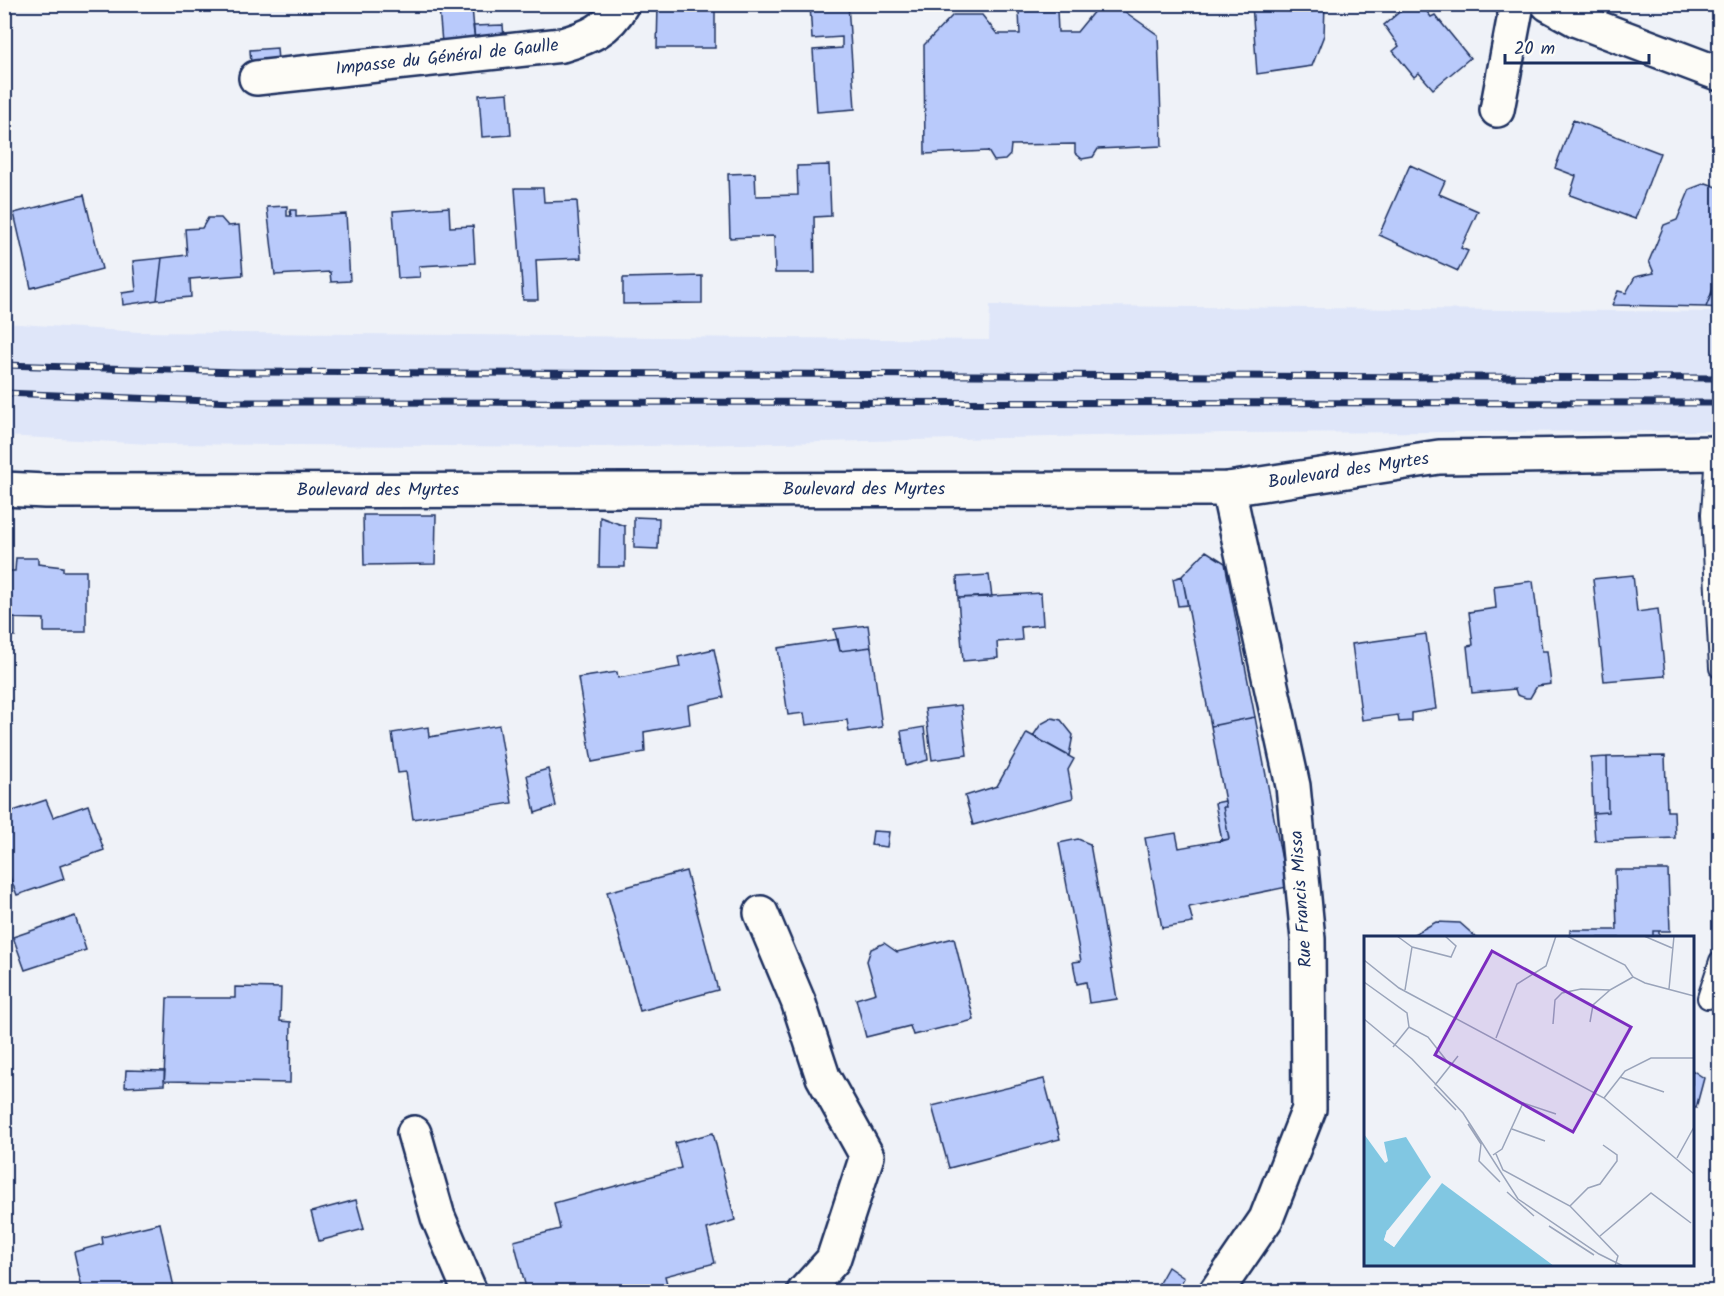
<svg xmlns="http://www.w3.org/2000/svg" width="1724" height="1296" font-family="Kalam,sans-serif">
<style>
.built{fill:#dfe6f9}
.building{fill:#b9cafb;stroke:#1b2f5e;stroke-width:1.5}
.lines{fill:none;stroke-linecap:round;stroke-linejoin:round}
.lane-casing{stroke:#1b2f5e;stroke-width:24}
.street-casing{stroke:#1b2f5e;stroke-width:38}
.lane{stroke:#fdfcf7;stroke-width:20}
.street{stroke:#fdfcf7;stroke-width:33}
.rail-casing{stroke:#1b2f5e;stroke-width:7}
.rail{stroke:#fdfcf7;stroke-width:4.5;stroke-dasharray:14;stroke-linecap:butt}
.labels{text-anchor:middle;dominant-baseline:central;stroke-width:4.5;stroke-linejoin:round;paint-order:stroke}
.street-label{font-size:18px;fill:#1b2f5e;stroke:#fdfcf7}
.inset-road{fill:none;stroke:#9aa4ba;stroke-width:1.5}
.view{fill:#7b2cbf;fill-opacity:0.15;stroke:#7b2cbf;stroke-width:3}
.inset-edge{fill:none;stroke:#1b2f5e;stroke-width:3}
</style>
<rect width="100%" height="100%" fill="#eff2f8"/>
<filter id="ink" filterUnits="userSpaceOnUse"><feTurbulence type="fractalNoise" baseFrequency=".0167" numOctaves="2"/><feDisplacementMap in="SourceGraphic" scale="12" xChannelSelector="R" yChannelSelector="G"/><feConvolveMatrix kernelMatrix="1 2 1 2 8 2 1 2 1" color-interpolation-filters="sRGB"/></filter>
<g filter="url(#ink)">
<path class="built" d="M990 305 1719 312V431L1227 433 602 447 149 444 5 436V323L139 332 989 340Z"/>
<path class="building" d="M228 4H244L245 6 229 8Z
M810 4H848L855 109 817 112 813 50 842 48V37L812 39Z
M1252 4H1325L1324 35 1312 66 1257 74Z
M1409 4H1421L1431 17 1435 15 1470 58 1433 89 1419 73 1414 77 1393 51 1399 46 1384 25Z
M658 5H715V48H657Z
M472 7 475 41 442 43 439 8Z
M1121 9 1158 35 1162 146 1098 149 1093 157 1082 159 1075 153V144L1011 145 1010 155 1005 160 994 161 988 151 925 154 924 45 953 15H982L997 34H1020L1019 11 1057 10 1058 32H1077L1095 10Z
M503 25 504 38 475 41 473 26Z
M277 48 278 61 251 64 250 50Z
M508 93 511 135 482 137 479 95Z
M1573 120 1660 153 1635 219 1570 195 1576 176 1555 168Z
M829 165 831 216 814 217 815 273H775L774 236 730 238 728 174 755 173 756 196 798 195 797 166Z
M1410 165 1445 181 1439 194 1478 211 1461 248 1468 251 1458 271 1379 235Z
M1706 183 1720 188V273L1706 307 1612 305 1618 291 1626 293 1635 277 1654 273 1649 261 1664 225 1677 220 1690 189Z
M515 188H543L544 202 577 201 581 258 536 260 538 300H523Z
M84 195 102 269 31 288 14 213Z
M287 206V216H291L290 210H296V217L346 214 350 281 331 282 330 272 275 275 267 207Z
M449 207 450 227 473 226 475 263 419 266 420 277 398 278 393 211Z
M208 218H221L228 226 239 225 243 275 190 279 191 297 157 300 162 258 187 255 185 229 202 228Z
M162 258 157 300 123 305 122 293 136 291 133 261Z
M702 276V303L623 304V278Z
M1718 276 1720 308 1706 307Z
M363 515H436L435 564 364 565Z
M600 517 625 526V567H599Z
M634 517 659 518 658 549 634 548Z
M1206 551 1225 563 1255 717 1211 726 1182 576Z
M16 558H38V564L63 567V571H86V632H44V619L4 618V571H15Z
M989 575 992 597 958 598 957 577Z
M1633 575 1637 612 1658 609 1665 676 1604 681 1593 579Z
M1182 576 1188 605 1178 606 1173 579Z
M1533 581 1542 651H1547L1551 684 1537 686 1530 698H1526L1517 695 1515 689 1472 693 1467 646 1473 645 1469 612 1496 608 1494 586Z
M1041 593 1043 625 1021 627 1022 640 997 642 998 658 963 661 958 598Z
M4 618H15V636H4Z
M868 625 871 647 840 651 834 629Z
M1426 634 1436 709 1412 713V721L1399 722 1398 715 1362 720 1352 644Z
M838 639 840 651 871 647 882 727 849 732 847 720 806 725 804 713 788 715 778 648Z
M714 649 724 697 688 705 690 724 644 732 645 752 592 762 578 678 617 672 618 678 680 667 678 657Z
M961 705 967 755 932 760 925 709Z
M1255 717 1287 887 1189 907 1193 923 1162 928 1145 838 1176 833 1179 848 1229 839 1223 807H1226L1211 726Z
M1052 718 1061 720 1073 735 1069 756 1033 736 1041 724Z
M499 725 512 803 413 819 406 772 398 773 392 733 428 727 429 737Z
M924 727 928 760 906 766 901 731Z
M1027 733 1074 759 1068 770 1073 798 973 825 965 796 997 786Z
M1665 756 1667 811H1674L1675 838 1595 841 1593 813 1608 812 1607 757Z
M1607 757 1608 812 1593 813 1591 758Z
M548 769 556 806 535 813 527 775Z
M46 800 53 817 88 805 104 850 60 866 64 879 17 895 4 862V814Z
M1225 801 1226 807H1223L1229 839 1222 841 1215 803Z
M873 831 889 832 887 847 871 845Z
M1078 839 1090 844 1117 999 1089 1003 1086 982 1077 984 1073 962 1081 961 1059 843Z
M1615 870H1668L1670 931H1653V938H1570V930H1617Z
M686 871 718 990 640 1011 607 892Z
M75 916 86 950 25 970 13 937Z
M1436 922 1460 923 1477 938H1414V934Z
M1653 931H1659V938H1653Z
M954 938 974 1020 913 1035 910 1026 866 1037 856 999 876 993 867 961 871 949 884 943 897 952Z
M235 987 281 988 280 1021 291 1022 290 1083 164 1081 167 998H235Z
M126 1070 165 1071 164 1085 125 1087Z
M1692 1070 1704 1078 1696 1108 1692 1107Z
M1044 1079 1060 1139 949 1168 932 1106Z
M713 1133 735 1220 707 1229 715 1263 665 1276 667 1284 663 1285 664 1289 670 1288 681 1292H624V1287L605 1292H527L514 1241 560 1229 554 1203 681 1168 675 1143Z
M356 1200 364 1229 319 1241 311 1212Z
M160 1223 175 1292H83L74 1252 103 1244 102 1237Z
M1168 1267 1184 1278 1176 1292H1157L1155 1290Z"/>
<g class="lines">
<g class="lane-casing">
<path id="lane" d="M1716 453 1712 514 1720 668
M1708 998 1720 961"/>
</g>
<g class="street-casing">
<g id="street">
<path d="M1548 4 1577 20 1720 74"/>
<path id="s1" d="M256 78 562 45C589 37 608 30 622 4"/>
<path d="M1497 110 1517 4"/>
<path id="s2" d="M4 489 45 491 1228 489 1439 457 1720 453"/>
<path d="M761 913 798 1001 823 1077 867 1156 833 1260 804 1292"/>
<path d="M414 1133 438 1217 470 1292"/>
<path d="M1216 1292 1266 1219 1309 1109 1308 939 1293 786 1228 489"/>
</g>
</g>
<use href="#lane" class="lane"/>
<use href="#street" class="street"/>
<g class="rail-casing">
<path id="rail" d="M4 365 238 372 1720 378
M4 393 235 402 1720 403"/>
</g>
<use href="#rail" class="rail"/>
</g>
</g>
<g class="labels">
<g class="street-label">
<text stroke="none"><textPath href="#s1" startOffset="192">Impasse du Général de Gaulle</textPath></text>
<text stroke="none"><textPath href="#s2" startOffset="1346">Boulevard des Myrtes</textPath></text>
<text stroke="none"><textPath href="#s2" startOffset="860">Boulevard des Myrtes</textPath></text>
<text stroke="none"><textPath href="#s2" startOffset="374">Boulevard des Myrtes</textPath></text>
<text transform="translate(1302 899) rotate(-94)">Rue Francis Missa</text>
</g>
</g>
<g transform="translate(1364 936)">
<rect width="330" height="330" fill="#eff2f8"/>
<path d="M0 198 21 227 24 225 20 206 42 201 67 241 23 295 20 304 30 311 78 247 190 330H0Z" fill="#81c7e2"/>
<path d="M75 245 30 311 20 304 23 294 27 297 22 302 30 307Z" fill="#eff2f8"/>
<path class="inset-road" d="M33 0 48 11M203 0 261 29 269 41 281 47 330 60M280 0 308 12M0 24 35 52 240 162 330 238M0 46 43 77 45 91M305 53 310 0M41 54 48 11 87 21 92 10 81 0M0 83 48 123 99 177 154 263 235 318 259 330M226 86 229 69 246 54M189 88 191 64 198 57 217 53 246 54 269 41M45 91 64 101 86 129M132 102 153 48 182 30 192 0M29 111 45 91M256 141 300 156M71 149 94 120M70 151 92 174M240 162 261 135 287 122H330M104 188 117 208 115 225 136 246M148 193 181 205M132 218 139 234 206 270 254 320 251 330M129 219 138 213 159 167 192 178M313 222 330 191M143 256 170 280M206 270 224 252 236 248 253 225V219L239 209M185 290 230 319M236 300 287 257 327 287"/>
<path class="view" d="M128 15 267 91 209 196 71 119Z"/>
<rect width="330" height="330" class="inset-edge"/>
</g>
<rect width="1724" height="1296" fill="none" stroke="#fdfcf7" stroke-width="24"/>
<rect x="12" y="12" width="1700" height="1272" fill="none" stroke="#1b2f5e" stroke-width="2" filter="url(#ink)"/>
<path d="M1505 54v9h144v-9" fill="none" stroke="#1b2f5e" stroke-width="3"/>
<text x="1514" y="54" font-size="18" fill="#1b2f5e" stroke="#fdfcf7" stroke-width="4.5" paint-order="stroke">20 m</text>
</svg>
